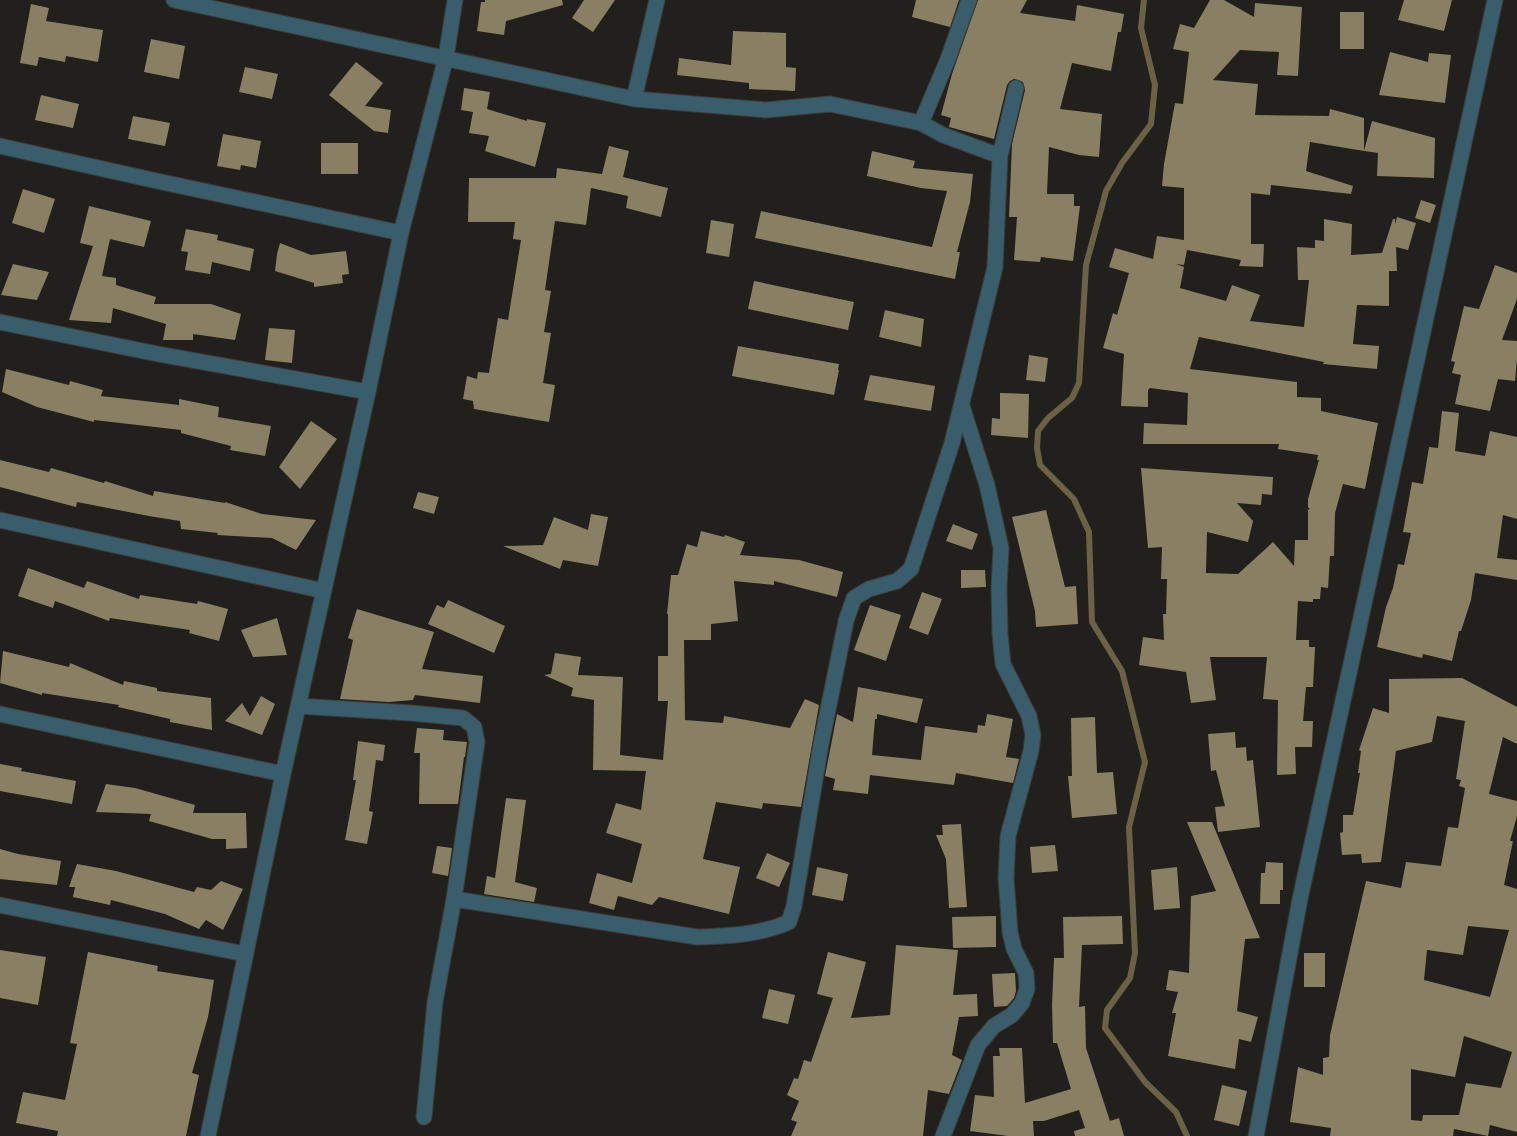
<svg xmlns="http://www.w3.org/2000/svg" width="1517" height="1136" font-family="'Golos Text',sans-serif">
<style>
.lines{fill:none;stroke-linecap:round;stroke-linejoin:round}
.stream{stroke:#6b6246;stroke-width:6}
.building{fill:#897f62;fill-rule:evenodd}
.minor-casing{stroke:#3d3c38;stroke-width:17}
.minor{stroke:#395d6b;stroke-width:15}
</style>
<rect width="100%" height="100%" fill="#21201c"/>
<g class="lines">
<path class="stream" d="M1144 0 1141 28 1155 85 1151 124 1122 163 1106 191 1086 265 1079 383 1072 398 1048 418 1038 431 1037 448 1040 465 1074 499 1089 532 1092 622 1122 671 1145 762 1129 827 1135 953 1130 978 1107 1010 1105 1028 1145 1082 1176 1112 1187 1136"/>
</g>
<path class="building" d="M485 0H562L563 5 506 21 504 35 477 31 481 2H485Z
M584 0H615L593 32 572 18Z
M916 0H959L950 27 912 17Z
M978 0H1027L1020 13 1075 21 1077 5 1124 14 1121 32H1118L1111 71 1072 63 1060 109 1102 114 1099 157 1079 155 1049 147 1047 194H1074V206H1080L1073 261 1041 257 1040 262 1014 260 1017 217H1009L1012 144 1025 90 1023 82 1014 79 1010 81 1007 85 994 139 949 127 951 118 941 115 952 74Z
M1210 0H1224L1254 17 1255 3 1302 7 1298 76 1277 75 1279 52 1240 50 1213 80 1258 84 1255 115 1329 116 1330 109 1364 118V151L1310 142 1306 171 1353 186 1351 194 1271 185 1270 195 1251 193V244H1264L1263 267 1239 266 1241 260 1187 250 1184 265 1176 264 1184 267 1180 288 1226 301 1232 285 1260 295 1250 321 1304 327 1309 280H1298L1297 247 1315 248V240L1324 241V219L1352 224 1351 255 1382 253 1393 219H1395V224L1397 217 1416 223 1408 250 1396 247 1397 271H1389V306L1357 305 1353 344 1379 346 1377 369 1323 364 1324 362 1199 337 1190 369 1297 382V397L1321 398V411L1378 423 1365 489 1343 484 1335 513 1334 556H1330L1328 588 1321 587 1320 599H1313V602L1298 601 1296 640H1309V647H1315L1313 687H1306L1303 721H1313L1312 747H1295L1296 774 1277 775 1278 700 1263 699 1267 657H1210L1216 700 1191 703 1186 672 1139 665 1143 637 1164 640 1163 614H1166L1167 579H1161L1162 547 1148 548 1141 468 1273 477 1272 495 1262 494 1261 505 1237 503 1253 521 1248 542 1207 532 1206 573 1238 574 1273 542 1294 566 1295 540H1308V510L1310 508H1308V499L1319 460H1317L1318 455 1278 449 1279 444H1143L1144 423 1187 425 1188 393 1150 388 1148 390V407L1121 406 1124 354 1103 348 1113 313 1117 315 1129 273 1109 267 1115 248 1153 259 1157 236 1184 240V188L1162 186 1164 164 1175 103 1183 104 1189 52 1173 49 1180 24 1194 28Z
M1404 0H1452L1444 31 1398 20Z
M31 4 49 8 46 21 103 30 98 62 66 56 65 62 39 57 37 66 20 63Z
M1340 12H1364V49H1340Z
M733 31 786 33V67L796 68 795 91 749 89V83L677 75 679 58 731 65Z
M151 39 185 46 179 79 144 72Z
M1390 52 1428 62 1429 53 1451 55 1445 103 1379 95Z
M356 62 383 83 365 106 391 110 388 133 374 131 329 95Z
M245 67 278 74 272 99 239 92Z
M464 88 490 92 487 109 527 121V119L546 123 535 167 485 151 489 136 469 133 473 112 461 110Z
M41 95 79 104 73 128 35 120Z
M133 116 170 123 165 146 128 139Z
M1372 121 1435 138 1434 178 1377 176 1378 153 1364 151Z
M223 134 261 141 256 168 241 165 240 170 217 166Z
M321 143H358V174H321Z
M609 146 629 151 623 177 668 188 661 217 626 208 628 196 591 188 586 225 555 221 545 290 551 291 544 332 551 333 543 383 555 385 549 422 474 409 473 401 463 399 467 376 477 379 478 372 489 373 498 318 508 320 521 240 513 239 515 222H468L469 178H556L557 168 602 174Z
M872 151 915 161 913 168 973 174 970 202 957 252H960L955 279 755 238 761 211 932 247 947 191 921 188 867 176Z
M23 189 55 199 44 233 12 223Z
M1421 200 1436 205 1430 223 1415 218Z
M89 206 151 221 144 247 110 239 102 276 116 278V285L156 297 154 304H211L241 314 235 340 193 334V340H163L166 324 113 308 111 323 69 320 93 246 80 243Z
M711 220 734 224 729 257 706 253Z
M186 229 218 235 217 240 254 249 250 271 212 262 210 274 185 270 188 252 181 251Z
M280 243 311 255 346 251 349 274 342 275 343 283 314 287V283L275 271 277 254Z
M13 264 49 272 37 300 1 295Z
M1495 265 1517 273V299L1502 340 1517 341V359L1515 381 1498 379 1490 411 1455 404 1461 375 1452 373 1455 362 1451 361 1464 306 1479 309Z
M754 281 854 302 848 330 748 309Z
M885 310 924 319 921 347 879 337Z
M269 328 295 330 292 363 265 360Z
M738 346 839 364 838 370H839L834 395 732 376Z
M1029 355 1048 358 1045 382 1026 380Z
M6 369 69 385 70 381 103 390 101 396 179 405V399L219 407 218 417 271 426 265 456 230 450 231 446 181 433V430L94 420V422L37 407 2 392Z
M870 375 935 386 931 411 864 400Z
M1000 393 1029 394 1028 438 991 435 992 418 1000 419Z
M1442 411 1459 413 1455 451 1485 456 1490 431 1517 437V519L1503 515 1497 558 1517 560V580L1475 573 1471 600 1461 631H1459L1452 661 1423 654 1422 658 1377 647 1386 607 1393 588 1398 564 1404 565 1411 533 1403 532 1412 482 1423 484 1429 447 1438 448Z
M311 421 337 439 300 489 279 467Z
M0 460 49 472 51 468 104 483 105 481 153 496 154 491 225 503V502L262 514 316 520 296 550 272 538 217 535 218 533 181 529 180 521 149 516 77 502 76 507 0 487Z
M418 492 439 497 434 514 413 508Z
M1046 510 1065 587 1076 586 1078 624 1036 627 1035 611 1012 517Z
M591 514 608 517 598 566 563 560 560 569 503 546 543 545 554 517 588 530Z
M953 524 978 534 972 550 946 541Z
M701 531 724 537 725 535 745 542 740 555 799 560 843 572 837 597 774 581V585L734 581 738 621 711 624V640H684L685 720 723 723 724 716 790 728 805 699 819 705 801 807 763 803 762 809 716 802 703 859 740 867 729 914 659 897 652 905 618 896 614 910 589 903 597 873 632 883 642 844 606 833 616 803 641 810 646 771 593 770 594 700 571 696 573 688 544 675 551 674 555 653 581 657 578 675 623 677 620 755 663 760 668 701H658V656H668V614H667L671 575H678L687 544 697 547Z
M28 568 84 588 87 581 139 599 140 595 197 604 198 601 228 609 219 641 189 633 190 630 110 618 109 621 55 601 53 608 18 596Z
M961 570H985L986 587 961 588Z
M922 592 942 599 928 635 909 628Z
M448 600 505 626 494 653 428 624 437 605 444 608Z
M870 605 901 615 886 661 854 650Z
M357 609 434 632 422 669 483 676 480 703 415 695 413 700 389 702 340 699 353 640 348 638Z
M277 618 287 655 253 657 241 630Z
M3 651 69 667 70 663 123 685 124 681 157 688V691L211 698 212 730 170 722V719L118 707 119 705 42 693V695L0 683Z
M1462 678 1517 707V744L1503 737 1489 794 1517 801V816L1510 841H1513L1504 885 1517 889V1132L1490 1125 1488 1136 1454 1129 1453 1136H1330L1331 1128 1290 1122 1298 1067 1323 1075V1058L1329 1057 1330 1035 1366 881 1401 888 1406 862 1441 866 1448 827 1458 828 1465 788 1459 786 1461 780 1456 779 1465 721 1437 716 1432 742 1396 751 1381 862 1362 863 1361 854 1342 855 1340 833 1343 832V815H1353L1360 773H1358L1361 751 1359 750 1373 708 1389 713V679ZM1468 926 1509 930 1490 997 1424 980 1427 950 1463 955ZM1464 1036 1512 1052 1501 1088 1466 1083 1459 1115H1423L1422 1121 1411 1120V1069L1455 1077Z
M858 687 923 699 917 723 877 714V719H875L872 755 921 760 925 726 977 733 978 725 985 726 987 714 1013 719 1006 757 1019 759 1013 783 956 773 954 785 870 775 868 794 833 790 835 779 825 776 837 714 853 722Z
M261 696 275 704 262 735 225 721 242 703 250 716Z
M1095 717 1097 773 1113 772 1117 814 1072 818 1068 776H1072L1071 718Z
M417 728 444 730 443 740 467 742 465 757H464L458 804H419L420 753H414Z
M1235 732 1236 748 1246 747 1247 761 1253 760 1260 827 1218 832 1215 807 1225 806 1216 770 1211 771 1208 734Z
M358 741 385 745 383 761 376 760 369 811 373 812 367 844 345 840 356 780H353Z
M0 764 22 768 21 771 76 781 72 804 0 791Z
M106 784 135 788 195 805 193 813H246L247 848 226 849V839H212L149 821 151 814 96 812Z
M506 798 526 800 515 882 537 888 534 902 484 894 487 876 495 878Z
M1187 822H1212L1260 938 1245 939 1237 1011 1258 1017 1251 1042 1239 1039 1235 1069 1168 1056 1176 1013H1172L1178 992 1166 990 1169 970 1189 973 1191 896 1216 891Z
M961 824 967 907 949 908 946 859 936 835H943L942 825Z
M1055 845 1058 871 1032 873 1030 847Z
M437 846 452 848 448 876 432 873Z
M0 849 18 854 61 861 57 885 0 879Z
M767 853 790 863 779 887 756 878Z
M1266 862 1283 863V890H1280V904H1260L1261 873H1265Z
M77 864 116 871 194 892 197 887 211 890 221 881 243 889 223 930 206 920 199 929 165 914 111 900 110 905 73 897 75 887H69Z
M817 867 848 874 843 901 812 895Z
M1177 867 1180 908 1154 910 1151 870Z
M996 916V947L953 948 952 917Z
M1122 916 1123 944 1082 945 1079 1007 1085 1006 1086 1048 1110 1121 1119 1118 1124 1136H1075L1074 1131 1085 1128 1079 1110 1044 1121H1033L1034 1136H1008L970 1131 975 1095 994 1097 993 1056H1000L999 1048H1022L1025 1103 1071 1089 1057 1043H1053L1052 1005 1054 958H1064L1063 917Z
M896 945 958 950 953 995 977 994 978 1016 959 1017 952 1055 962 1060 949 1094 928 1090 923 1136H791L797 1122 791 1120 799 1101 787 1095 794 1078 798 1079 804 1060 811 1062 833 998 817 994 828 952 866 962 851 1018 890 1015Z
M0 950 46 957 38 1005 0 998Z
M88 952 158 966 157 971 214 980 208 1017 192 1073 199 1075 186 1136H57L58 1131 16 1123 23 1092 65 1100 77 1044 70 1043Z
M1304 953H1325V987H1304Z
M1015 973 1016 991 1014 998 1007 1006 994 1007 992 974Z
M769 989 795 995 788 1024 762 1018Z
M1222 1085 1247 1091 1239 1126 1214 1120Z"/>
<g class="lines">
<g class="minor-casing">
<path id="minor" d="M174 0 634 99 766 110 830 104 921 123 943 135 1000 156 995 267 952 443 911 569 897 581 869 589 854 598 846 621 821 744 794 906 789 922C760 935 728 936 697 937L454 899
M634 99 657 0
M921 123 948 59 969 0
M0 146 157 181 401 233
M1000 156 1016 88
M0 322 158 354 368 392
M0 520 324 591
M298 706 411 713 463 718 474 727 477 742 454 899 435 1002 424 1117
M0 714 283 774
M0 905 245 954
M208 1136 283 774 368 392 401 233 446 57 455 0
M943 1136 978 1045 994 1026 1012 1015 1022 1003 1027 989 1026 973 1014 949 1010 932 1006 878 1008 836 1031 751 1033 735 1029 716 1003 664 1000 634 999 588 1001 548 987 485 962 406
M1256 1136 1300 899 1495 0"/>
</g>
<use href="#minor" class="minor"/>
</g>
</svg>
